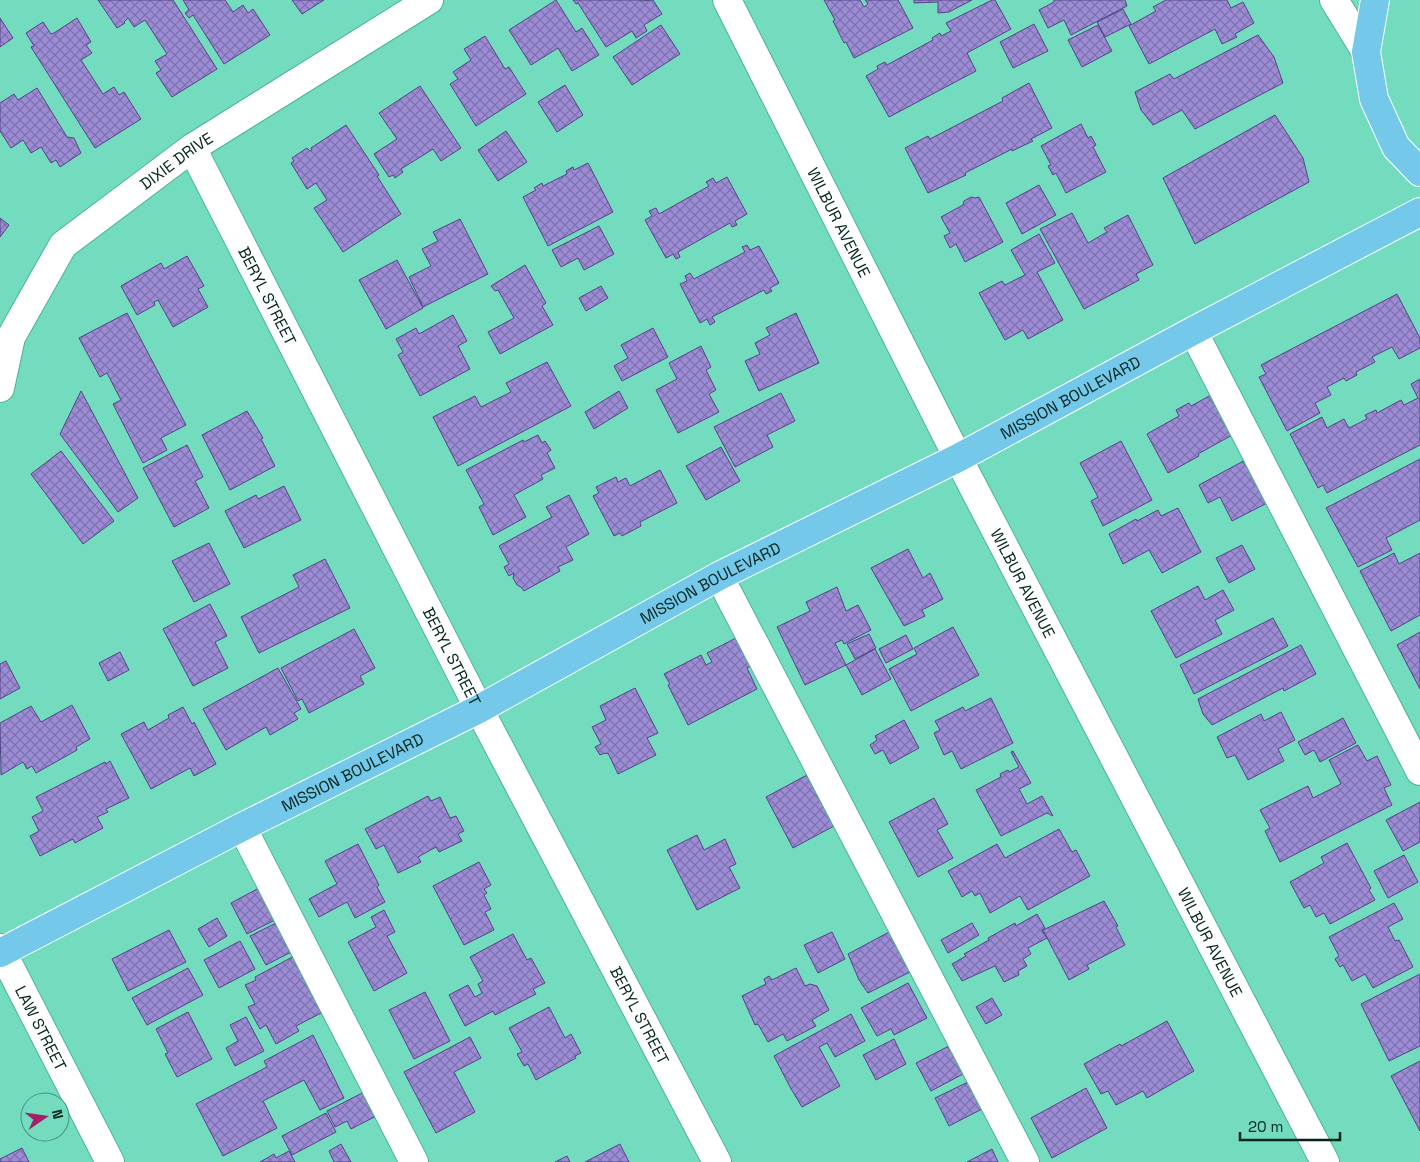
<svg xmlns="http://www.w3.org/2000/svg" width="1420" height="1162" font-family="'Space Grotesk',sans-serif">
<style>
.building{fill:url(#building-cross-hatch);stroke:#544386}
.lines{fill:none;stroke-linecap:round;stroke-linejoin:round}
.minor-casing{stroke:#48b498;stroke-width:30}
.major-casing{stroke:#fff;stroke-width:30}
.minor{stroke:#fff;stroke-width:28}
.major{stroke:#74c8e9;stroke-width:28}
.labels{text-anchor:middle;dominant-baseline:central;stroke-width:4.5;stroke-linejoin:round;paint-order:stroke}
.street-label{font-size:16px;fill:#01241b;stroke:#73dcbe}
</style>
<defs>
<pattern id="building-cross-hatch" width="8" height="8" patternUnits="userSpaceOnUse" patternTransform="scale(1.25)"><rect width="8" height="8" fill="#9c8cd6"/><path d="M0 0l8 8M0 8l8-8" fill="none" stroke="#7d72ad"/></pattern>
</defs>
<rect width="100%" height="100%" fill="#73dcbe"/>
<path class="building" d="M98 0H173L217 69 172 97 156 73 161 70 155 61 167 54 145 20 134 27 128 18 124 22 125 23 117 28Z
M183 0H225L233 12 243 5 248 13 253 9 270 35 224 64 193 15 189 18 185 13 189 10Z
M292 0H324L302 14Z
M556 0 576 32 582 28 599 55 572 71 558 48 531 65 509 30Z
M573 0H641V1L653 0 662 14 644 25 647 31 636 38 632 31 606 47 578 3 576 4Z
M824 0H860L864 7 868 4 865 0H898L913 28 854 58 846 42 844 43 833 21 835 20Z
M914 0H972L949 12 938 13V2L914 3Z
M992 0H995L1011 29 967 53 976 71 889 117 866 76 878 69 877 66 885 62 887 65 933 40 932 38 940 33 941 36 951 31 946 23Z
M1054 0H1125L1127 6 1071 35 1064 20 1048 28 1039 10 1054 2Z
M1166 0H1227L1231 8 1243 2 1254 23 1235 34 1237 37 1222 44 1215 29 1149 64 1129 26 1156 11 1153 7Z
M1123 9 1131 24 1105 37 1097 22Z
M0 18 13 38 0 47Z
M77 18 91 42 86 45 92 53 81 60 103 94 114 87 119 95 124 92 141 119 95 148 31 47 34 46 26 33 43 22 51 34 54 33Z
M1034 24 1048 51 1013 68 1000 42Z
M661 25 680 54 632 85 613 57Z
M1098 25 1112 51 1082 67 1068 40Z
M1258 35 1274 57 1283 83 1195 129 1182 110 1153 125 1141 110 1135 92 1170 74 1174 79Z
M485 36 505 69 509 67 526 94 476 126 450 84 458 79 453 72 471 60 464 49Z
M1029 83 1052 128 1031 139 1033 141 1012 151V149L965 173 966 175 928 193 905 148 928 136 930 139 1003 101 1002 98Z
M565 85 583 115 557 132 538 102Z
M420 86 461 148 441 161 433 149 401 169 403 172 395 178 393 175 389 177 374 154 397 139 379 113Z
M37 88 67 137 74 138 81 153 60 167 56 160 51 163 41 147 31 153 23 140 11 148 0 131V103L14 94 18 100Z
M1275 115 1303 158 1309 182 1195 244 1163 178Z
M1081 124 1088 138 1091 136 1096 145 1093 147 1106 172 1066 193 1056 173 1053 175 1048 166 1051 165 1041 146Z
M346 125 379 175 377 176 401 214 343 252 314 208 327 200 316 183 307 189 291 163 294 161 292 158 307 148 310 151 312 150 311 148Z
M506 131 527 162 498 181 478 150Z
M588 163 613 212 548 246 523 197 536 190 534 188 542 183 543 186 567 174 566 171 573 167 574 170Z
M727 177 747 214 735 221 737 225 732 227 730 223 678 252 680 257 676 259 673 254 666 258 645 220 652 216 649 211 656 208 659 214 709 186 706 182 713 178 716 183Z
M1039 185 1056 215 1022 234 1006 203Z
M971 197 975 198 979 197 1003 242 965 262 956 244 950 248 944 236 950 233 941 217 963 205 964 201Z
M1072 213 1088 243 1107 232 1104 228 1128 215 1153 265 1136 274 1139 280 1084 309 1040 229Z
M0 218 9 225 0 237Z
M460 219 488 274 423 307 409 277 431 266 422 249 438 241 433 232Z
M599 226 614 254 584 270 578 258 561 267 552 250Z
M1039 234 1055 263 1037 272 1063 320 1028 339 1023 330 1005 340 979 293 1002 281 1005 285 1025 275 1011 250Z
M747 245 750 250 759 246 779 283 770 288 772 291 766 294 764 290 712 317 715 322 710 325 707 319 700 323 680 284 687 281 685 276 690 273 694 279 745 252 742 247Z
M187 256 204 286 198 289 208 307 173 327 158 300 154 302 155 305 137 315 121 286 161 263 164 269Z
M397 260 423 308 386 329 359 280Z
M525 265 546 303 542 306 553 325 500 354 488 332 514 318 498 290 495 291 491 286Z
M601 286 608 298 586 311 579 298Z
M1397 294 1420 338V348L1399 359 1392 347 1372 357 1375 362 1356 372 1357 375 1346 381 1344 378 1327 387 1331 395 1315 403 1320 413 1287 431 1259 377 1266 374 1261 365Z
M127 313 186 425 161 438 167 450 143 463 113 404 121 400 107 373 100 377 79 338Z
M796 313 819 363 759 391 745 361 760 354 755 343 770 335 766 328Z
M453 315 467 341 458 346 470 369 420 396 398 355 403 352 396 339 416 328 419 334Z
M653 328 668 357 622 381 614 366 628 358 621 345Z
M701 346 711 367 706 370 716 390 709 394 719 412 678 433 656 390 677 379 669 363Z
M547 362 571 406 458 466 433 417 475 396 481 407 511 392 506 383Z
M1420 379V445L1327 493 1323 485 1318 488 1290 434 1322 417 1327 428 1344 419 1349 428 1367 419 1365 415 1376 410 1377 413 1401 400 1404 405 1418 398 1411 384Z
M81 391 138 498 118 512 60 434Z
M619 391 628 408 594 429 585 412Z
M781 393 795 421 767 435 773 447 735 467 714 427Z
M1213 394 1234 434 1198 454 1199 456 1168 473 1147 434 1179 416 1176 410 1189 403 1191 406Z
M247 411 263 438 261 439 275 466 230 490 202 435Z
M538 435 542 443 545 441 551 450 547 453 555 468 541 475 543 479 514 495 526 517 493 535 479 507 484 504 466 470 523 440 524 442Z
M1121 441 1152 500 1103 526 1091 501 1098 497 1080 463Z
M187 445 203 477 195 481 209 508 174 527 143 468Z
M721 447 740 481 706 500 686 466Z
M61 451 114 521 83 544 31 474Z
M1249 458 1271 501 1232 521 1220 497 1208 503 1199 485Z
M1420 459V520L1386 538 1392 550 1358 567 1326 508Z
M660 470 677 503 640 522 641 526 622 536 620 533 614 536 593 496 599 493 596 487 616 477 618 482 626 478 630 486Z
M284 486 301 520 244 548 225 511 256 495 258 499Z
M569 495 589 534 566 547 573 560 558 567 560 571 524 591 521 587 517 585 513 578 514 573 509 576 504 567 509 564 499 546 552 517 546 507Z
M1178 508 1201 552 1162 573 1149 550 1123 564 1109 534 1136 519 1137 521 1158 510 1161 516Z
M209 543 230 584 194 602 172 561Z
M1242 545 1255 569 1229 583 1216 558Z
M908 549 923 578 930 573 943 599 922 610 925 616 904 626 871 568Z
M1394 553 1399 564 1420 553V615L1391 631 1360 571Z
M325 559 350 608 259 653 241 617 299 587 293 575Z
M1198 586 1205 600 1223 590 1234 610 1215 620 1222 634 1176 658 1151 611Z
M837 587 846 611 858 605 871 630 844 644 842 640 835 643 846 665 805 685 777 627 810 611 806 602Z
M210 604 227 636 215 642 228 668 193 686 163 629Z
M1273 618 1288 646 1194 694 1180 665Z
M953 627 979 675 911 711 889 669 917 654 914 648Z
M354 629 375 668 360 676 364 684 309 713 302 699 298 701 281 668Z
M1420 632V689L1397 645Z
M869 634 876 648 855 659 847 644Z
M906 635 913 649 886 663 879 649Z
M736 638 751 666 747 668 757 689 688 725 668 685 670 684 664 674 701 655 706 665 712 662 707 653Z
M1301 645 1316 674 1284 691 1283 688 1212 725 1203 714 1198 699Z
M875 649 891 679 862 695 846 665Z
M120 652 129 670 108 681 99 663Z
M6 661 20 688 0 699V664Z
M278 668 301 709 294 713 298 719 270 735 266 727 226 750 203 709Z
M635 688 658 733 647 738 656 755 618 774 608 753 606 754 605 753 600 755 595 747 601 744 592 727 606 720 600 706Z
M991 698 1013 743 961 769 952 751 944 755 934 733 940 730 935 721 963 707 965 711Z
M72 705 90 739 76 747 77 750 36 773 32 766 27 769 23 762 1 775 0 723 31 706 41 722Z
M183 707 192 724 194 722 216 764 194 776 190 768 151 789 121 734 144 722 148 730 169 718 168 715Z
M1281 712 1295 740 1278 749 1284 761 1248 780 1235 755 1227 758 1217 737 1261 714 1264 721Z
M1343 718 1356 743 1320 762 1314 750 1305 755 1298 742Z
M904 720 919 748 890 764 883 750 875 754 870 745 877 740 875 736Z
M1358 745 1367 761 1377 756 1391 785 1384 788 1392 805 1280 862 1265 831 1270 828 1260 810 1308 786 1313 798 1341 784 1329 760Z
M1013 751 1031 783 1019 789 1027 804 1042 796 1053 816 1047 813 1001 836 976 790 1001 777 1000 774 1008 770 1009 772 1019 767 1011 752Z
M110 761 129 798 106 809 108 812 97 817 103 828 75 843 73 839 40 856 30 836 39 831 32 817 43 811 36 797 105 762 106 764Z
M807 775 834 826 793 848 766 797Z
M428 796 431 801 440 797 450 818 456 816 464 831 458 834 462 841 439 852 436 847 418 857 421 862 398 873 384 845 376 849 365 829Z
M934 798 948 824 937 830 953 858 918 877 889 822Z
M1420 802V842L1403 851 1386 820Z
M1059 829 1072 852 1076 850 1090 876 1028 910 1020 896 990 913 980 893 975 896 972 891 962 897 948 871 997 844 1005 858Z
M697 835 704 850 725 839 736 864 729 867 740 888 697 910 667 850Z
M1347 843 1371 888 1369 890 1375 900 1330 924 1324 913 1316 917 1310 905 1304 908 1290 882 1324 863 1321 857Z
M358 844 379 885 377 887 385 902 355 918 347 902 319 917 309 899 337 884 325 861Z
M1404 855 1418 882 1388 898 1374 871Z
M479 862 491 885 484 889 487 893 484 895 491 909 485 912 494 930 464 945 433 886Z
M261 887 277 919 247 934 231 903Z
M1104 901 1118 926 1116 927 1125 945 1087 965 1089 969 1069 980 1043 930Z
M1394 903 1403 919 1388 927 1395 941 1399 940 1413 967 1373 988 1365 974 1352 981 1343 965 1340 967 1335 959 1339 956 1329 937Z
M384 910 395 932 387 936 407 973 374 991 348 942 376 927 371 917Z
M1037 914 1045 928 1042 930 1047 938 1028 948 1031 954 1023 959 1027 966 1018 971 1019 975 1004 982 995 966 962 981 952 964 966 956 964 954 989 940 988 938 1015 923 1016 926Z
M217 918 227 936 209 947 198 929Z
M280 921 295 950 266 965 250 936Z
M972 923 979 935 948 953 941 940Z
M169 930 186 962 128 991 112 959Z
M891 931 912 971 868 993 859 980 848 954Z
M832 932 845 959 818 973 804 945Z
M513 934 527 960 531 958 545 983 533 989 536 994 495 1015 493 1011 465 1026 449 995 468 985 475 997 482 993 478 984 483 981 470 957Z
M240 941 255 969 219 988 204 960Z
M298 954 327 1010 296 1026 299 1031 276 1044 266 1025 260 1029 248 1007 255 1004 245 985 256 980 255 977Z
M188 968 203 995 147 1025 132 998Z
M796 968 805 986 810 984 817 986 829 1010 812 1020 816 1026 787 1041 783 1034 768 1042 758 1024 755 1025 742 996 766 984 764 979 769 976 772 980Z
M1420 974V1046L1389 1061 1361 1004Z
M908 983 927 1018 894 1035 891 1029 877 1036 861 1008Z
M425 992 450 1041 414 1059 389 1010Z
M992 998 1002 1015 986 1024 976 1007Z
M549 1007 565 1038 571 1034 581 1053 575 1056 576 1058 536 1080 528 1064 524 1066 517 1054 522 1052 509 1028Z
M188 1012 212 1059 177 1077 165 1054 168 1053 156 1029Z
M851 1014 865 1041 835 1057 827 1043 819 1047 840 1086 802 1107 790 1087 774 1056Z
M246 1017 264 1051 235 1066 226 1048 238 1041 230 1025Z
M1167 1021 1194 1071 1147 1098 1143 1091 1116 1105 1108 1091 1101 1094 1084 1064 1120 1044 1121 1046Z
M313 1035 344 1098 320 1110 304 1080 263 1101 277 1128 223 1156 196 1104 267 1067 264 1061Z
M470 1037 481 1058 454 1072 475 1112 436 1133 404 1072Z
M894 1039 906 1064 876 1080 863 1055Z
M949 1046 963 1074 931 1091 916 1063Z
M1420 1061V1131L1391 1076Z
M968 1082 982 1109 949 1126 935 1098Z
M372 1088 384 1112 351 1129 347 1121 335 1127 327 1111Z
M1086 1088 1107 1128 1052 1158 1031 1118Z
M326 1113 336 1132 292 1155 282 1136Z
M341 1144 351 1162H334L329 1151Z
M620 1144 629 1162H585Z
M22 1148 29 1162H0V1159Z
M992 1149 998 1162H967Z
M289 1151 295 1162H260L274 1154 276 1158Z
M567 1156 570 1162H555Z"/>
<g class="lines">
<g class="minor-casing">
<g id="minor">
<path id="s1" d="M727 0 958 458 1325 1162"/>
<path d="M1334 0 1366 52"/>
<path id="s2" d="M192 148 479 709 717 1162"/>
<path d="M1193 331 1420 771"/>
<path id="s3" d="M0 388 11 337 63 245 192 148 429 0"/>
<path d="M719 576 1025 1162"/>
<path d="M242 827 414 1162"/>
<path id="s4" d="M0 948 110 1162"/>
</g>
</g>
<g class="major-casing">
<g id="major">
<path d="M1375 0 1366 52 1374 99 1396 147 1420 172"/>
<path id="s5" d="M0 953 242 827 479 709 719 576 958 458 1193 331 1420 212"/>
</g>
</g>
<use href="#minor" class="minor"/>
<use href="#major" class="major"/>
</g>
<g class="labels">
<g class="street-label">
<text stroke="none"><textPath href="#s3" startOffset="299">DIXIE DRIVE</textPath></text>
<text stroke="none"><textPath href="#s1" startOffset="249">WILBUR AVENUE</textPath></text>
<text stroke="none"><textPath href="#s2" startOffset="166">BERYL STREET</textPath></text>
<text stroke="none"><textPath href="#s5" startOffset="1206">MISSION BOULEVARD</textPath></text>
<text stroke="none"><textPath href="#s1" startOffset="654">WILBUR AVENUE</textPath></text>
<text stroke="none"><textPath href="#s5" startOffset="801">MISSION BOULEVARD</textPath></text>
<text stroke="none"><textPath href="#s2" startOffset="571">BERYL STREET</textPath></text>
<text stroke="none"><textPath href="#s5" startOffset="396">MISSION BOULEVARD</textPath></text>
<text stroke="none"><textPath href="#s1" startOffset="1059">WILBUR AVENUE</textPath></text>
<text stroke="none"><textPath href="#s2" startOffset="976">BERYL STREET</textPath></text>
<text stroke="none"><textPath href="#s4" startOffset="90">LAW STREET</textPath></text>
</g>
</g>
<g transform="translate(45 1117) rotate(77)"><circle r="24" fill="#73dcbe" stroke="#45927d"/>
<path d="M0-4L9 19L0 12L-9 19Z" fill="#a61f69"/>
<text y="-8" font-size="14" font-weight="bold" text-anchor="middle" fill="#01241b">N</text>
</g>
<path d="M1240 1132v8h100v-8" fill="none" stroke="#01241b" stroke-width="2.5"/>
<text x="1248" y="1132" font-size="15" fill="#01241b" stroke="#73dcbe" stroke-width="4" paint-order="stroke">20 m</text>
</svg>
